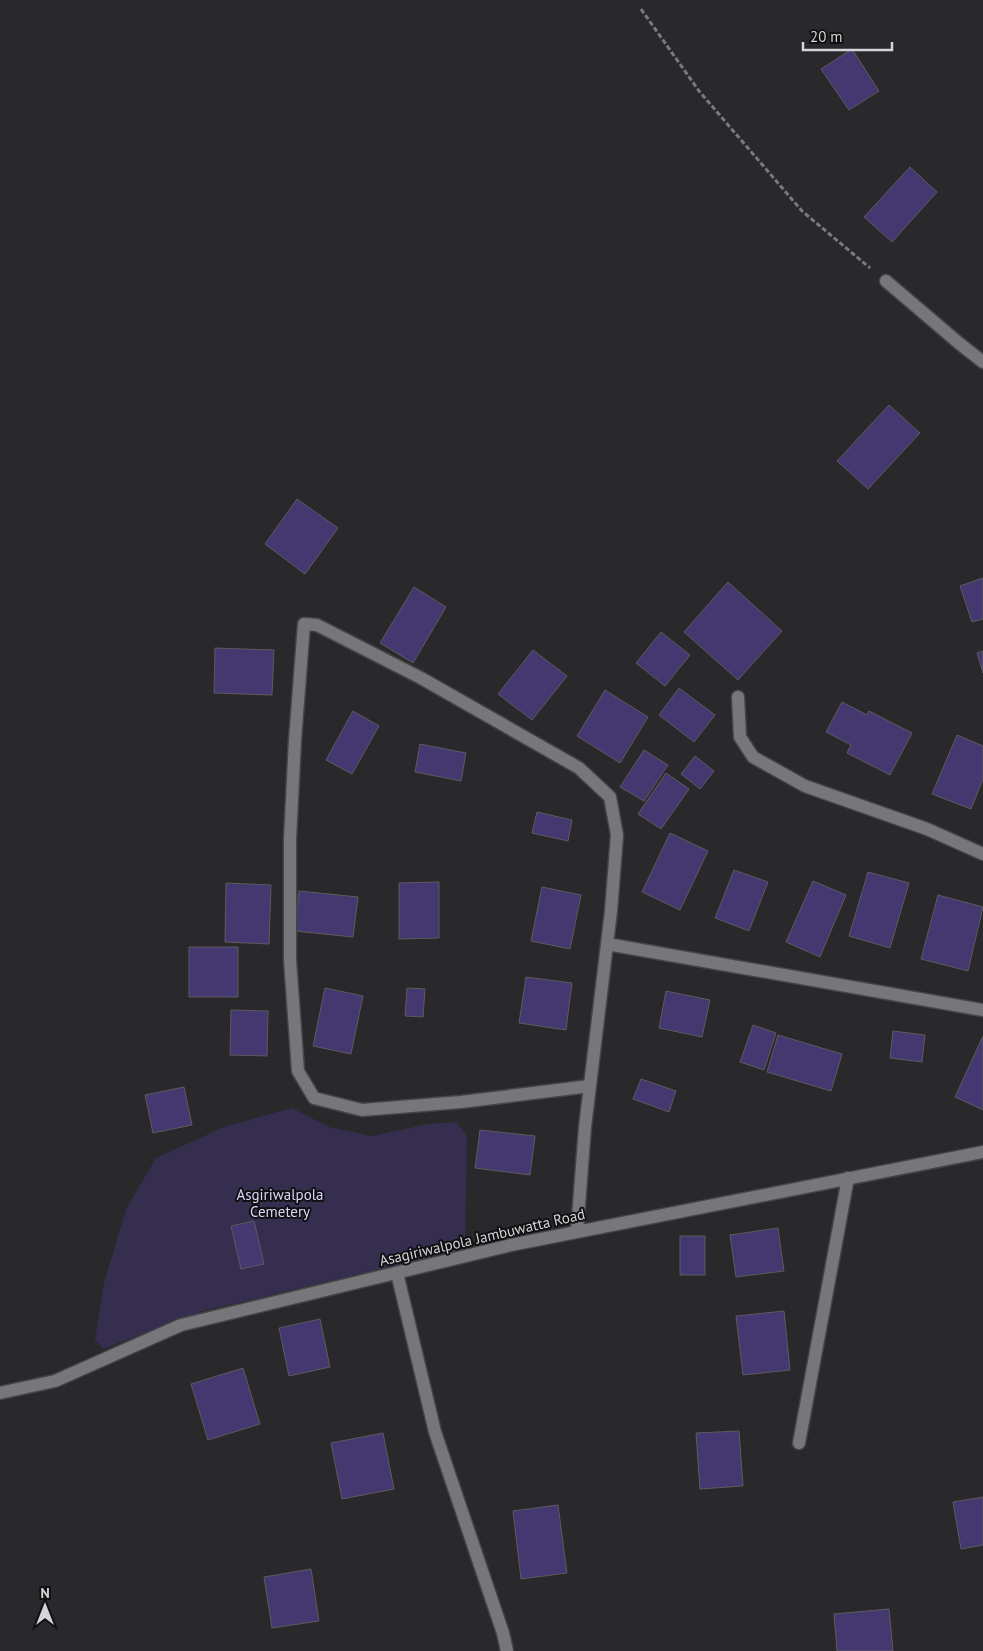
<svg xmlns="http://www.w3.org/2000/svg" width="983" height="1651" font-family="'PT Sans',sans-serif">
<style>
.green{fill:#352e4e}
.building{fill:#45376f;stroke:#5c5c5f}
.lines{fill:none;stroke-linecap:round;stroke-linejoin:round}
.service-casing{stroke:#454446;stroke-width:15}
.minor-casing{stroke:#454446;stroke-width:15}
.tertiary-casing{stroke:#454446;stroke-width:15}
.path{stroke:#7a797b;stroke-width:3;stroke-dasharray:5 2.5;stroke-linecap:butt}
.service{stroke:#77777b;stroke-width:12}
.minor{stroke:#77777b;stroke-width:12}
.tertiary{stroke:#77777b;stroke-width:12}
.labels{text-anchor:middle;dominant-baseline:central;stroke-width:4;stroke-linejoin:round;paint-order:stroke}
.park-label{font-size:15px;fill:#dbd5f8;stroke:#111113}
.street-label{font-size:15px;fill:#d5d4d6;stroke:#111113}
</style>
<rect width="100%" height="100%" fill="#29282b"/>
<path class="green" d="M292 1108 329 1127 372 1136 428 1124 456 1122 467 1136 465 1249 203 1311 103 1349 95 1340 104 1283 126 1209 156 1158 224 1127Z"/>
<path class="building" d="M852 49 879 91 849 110 821 69Z
M910 167 937 192 892 242 864 217Z
M889 405 920 433 868 489 837 461Z
M297 499 338 528 305 574 265 544Z
M983 578V619L972 622 960 586Z
M728 582 782 631 738 680 684 632Z
M414 587 446 607 413 663 380 643Z
M661 632 690 655 665 686 636 663Z
M215 648 274 650 272 695 214 693Z
M533 650 567 676 532 720 498 694Z
M983 651V673L977 653Z
M679 688 715 715 694 742 659 715Z
M605 690 648 717 620 763 577 736Z
M842 702 867 715 869 711 912 733 890 775 847 753 851 745 826 732Z
M353 711 379 726 352 774 326 760Z
M957 735 983 746V779L971 809 932 794Z
M420 744 466 753 461 781 415 772Z
M644 750 668 765 644 801 620 787Z
M695 756 714 771 700 789 681 774Z
M666 773 689 789 661 829 638 814Z
M537 812 572 820 568 841 532 833Z
M670 833 708 851 680 910 642 892Z
M734 870 768 882 749 931 715 918Z
M868 872 909 883 890 948 849 936Z
M813 881 846 895 820 957 786 942Z
M439 882V938L399 939V883Z
M226 883 271 885 269 944 225 942Z
M542 887 581 895 570 949 531 941Z
M299 891 358 897 353 937 295 931Z
M938 895 983 907 968 971 921 959Z
M189 947H238V997H189Z
M526 977 572 983 566 1030 519 1023Z
M325 988 363 996 351 1054 313 1046Z
M407 988 425 989 423 1017 405 1016Z
M666 991 710 1000 702 1037 659 1028Z
M231 1010 268 1011 267 1056 230 1055Z
M753 1025 776 1033 764 1070 740 1062Z
M893 1031 925 1035 922 1062 890 1058Z
M778 1035 842 1054 831 1091 767 1072Z
M983 1036V1110L955 1097Z
M641 1079 676 1091 669 1112 633 1099Z
M184 1087 192 1125 153 1133 145 1095Z
M480 1130 535 1136 530 1175 475 1168Z
M254 1221 264 1264 241 1269 231 1226Z
M778 1228 784 1271 736 1277 730 1235Z
M680 1236H705V1275H680Z
M784 1311 790 1370 743 1375 736 1316Z
M320 1319 330 1367 289 1376 279 1328Z
M243 1368 260 1424 208 1440 191 1384Z
M739 1431 743 1486 700 1489 696 1433Z
M383 1433 394 1489 342 1499 331 1443Z
M983 1497V1545L961 1549 953 1502Z
M558 1505 567 1573 521 1579 513 1511Z
M311 1569 319 1621 272 1628 264 1577Z
M889 1609 893 1651H837L834 1614Z"/>
<g class="lines">
<g class="service-casing">
<path id="service" d="M886 281 960 344 983 362
M738 697 740 737 753 757 805 786 927 829 983 854
M607 944 983 1010
M577 1231 585 1127 611 911 617 835 610 797 579 768 421 678 317 625 304 624 295 740 290 839V960L298 1071 314 1098 362 1110 461 1102 590 1086
M799 1443 848 1178"/>
</g>
<g class="minor-casing">
<path id="minor" d="M397 1273 435 1432 503 1633 507 1651"/>
</g>
<g class="tertiary-casing">
<path id="tertiary" d="M0 1393 55 1381 181 1325 511 1245 983 1152"/>
</g>
<path class="path" d="M641 9 699 91 802 211 870 268"/>
<use href="#service" class="service"/>
<use href="#minor" class="minor"/>
<use href="#tertiary" class="tertiary"/>
</g>
<g class="labels">
<g class="park-label">
<text x="280" y="1194">Asgiriwalpola<tspan x="280" dy="17">Cemetery</tspan></text>
</g>
<g class="street-label">
<text transform="translate(482 1237) rotate(-13)">Asagiriwalpola Jambuwatta Road</text>
</g>
</g>
<g transform="translate(45 1606)" stroke="#111113" stroke-width="4" paint-order="stroke">
<path d="M0-4L9 19L0 12L-9 19Z" fill="#d5d4d6"/>
<text y="-8" font-size="14" font-weight="bold" text-anchor="middle" fill="#d5d4d6">N</text>
</g>
<path d="M803 42v8h89v-8" fill="none" stroke="#d5d4d6" stroke-width="2.5"/>
<text x="810" y="42" font-size="15" fill="#d5d4d6" stroke="#111113" stroke-width="4" paint-order="stroke">20 m</text>
</svg>
